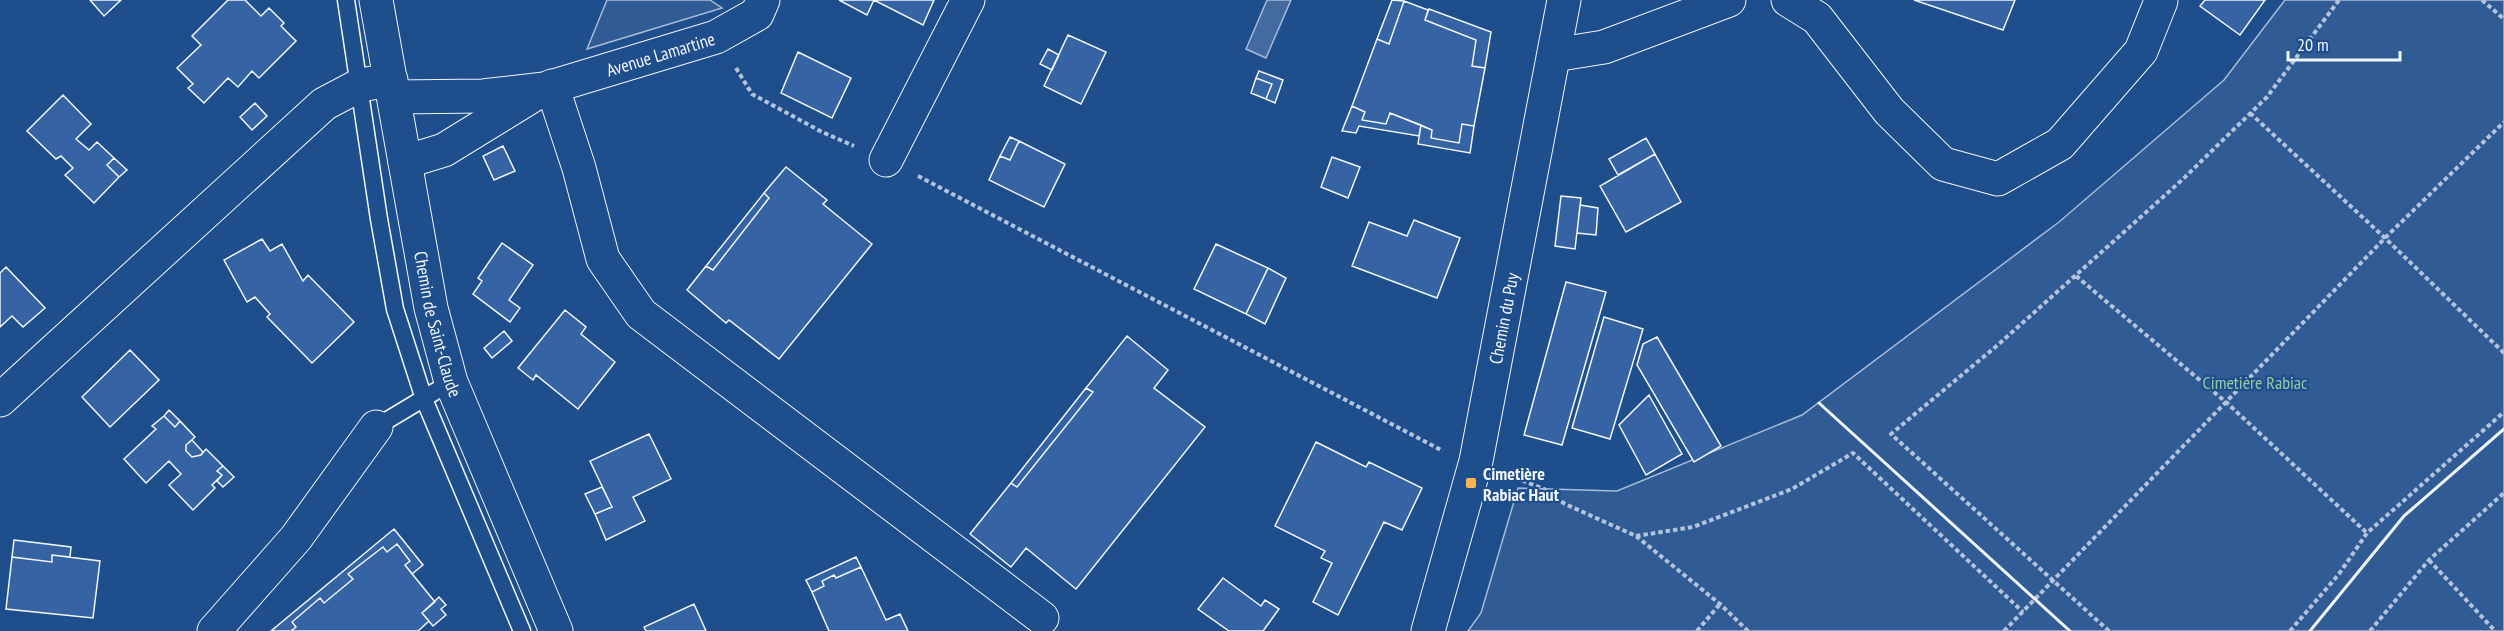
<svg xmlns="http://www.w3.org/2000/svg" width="2504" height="631" font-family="'PT Sans Narrow',sans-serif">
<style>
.built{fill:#305b95;stroke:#a8bbd7;stroke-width:1.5}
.water{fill:#446ba0;stroke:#a8bbd7;stroke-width:1.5}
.building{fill:#3563a3;stroke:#f2f6ff;stroke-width:1.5}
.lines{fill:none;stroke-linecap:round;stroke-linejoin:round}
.lane-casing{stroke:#f2f6ff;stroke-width:19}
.street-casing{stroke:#f2f6ff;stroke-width:35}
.secondary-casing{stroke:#f2f6ff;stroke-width:35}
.path{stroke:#b3c4dc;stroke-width:4;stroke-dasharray:4.5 3;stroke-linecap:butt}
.lane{stroke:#1f4e8c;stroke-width:16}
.street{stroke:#1f4e8c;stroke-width:33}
.secondary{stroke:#1f4e8c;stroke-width:33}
.wall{stroke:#f2f6ff;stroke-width:3}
.poi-dot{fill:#ffb74d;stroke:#1f4e8c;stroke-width:2}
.labels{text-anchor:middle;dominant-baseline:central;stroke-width:4.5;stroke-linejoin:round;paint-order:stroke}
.street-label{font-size:18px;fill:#f2f6ff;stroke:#1f4e8c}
.park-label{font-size:18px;fill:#97c8a6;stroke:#1f4e8c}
.poi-label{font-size:18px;font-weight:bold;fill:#f2f6ff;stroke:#1f4e8c;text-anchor:start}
</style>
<rect width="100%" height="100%" fill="#1f4e8c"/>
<path class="built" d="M607 0H710L722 8 587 49Z
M2285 0H2504V631H1468L1481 613 1518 488 1617 491 1802 415 2059 222 2224 80Z"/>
<path class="water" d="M1267 0H1291L1266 58 1246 49Z"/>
<path class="building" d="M90 0H121L104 16Z
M228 0H245L261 16 269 8 284 23 281 26 296 41 259 78 252 71 238 87 228 78 204 103 188 88 193 84 177 68 201 45 192 36Z
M839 0H934L923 25 874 0 867 15Z
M1392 0 1404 1 1389 44 1377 39Z
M1914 0H2015L2003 30Z
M2205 0H2265L2240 35 2200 6Z
M1404 1 1428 10 1425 20 1476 40 1472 66 1485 68 1474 126 1462 124 1459 143 1431 138 1432 130 1390 113 1386 124 1362 120 1365 112 1352 106 1377 39 1389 44Z
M1429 9 1491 32 1485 68 1472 66 1476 40 1425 20Z
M1068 35 1106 52 1081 104 1044 86Z
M1048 49 1059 55 1052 70 1040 64Z
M798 52 851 78 832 118 781 93Z
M1259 71 1283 80 1275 103 1266 99 1272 84 1256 78Z
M1256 78 1272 84 1266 99 1251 93Z
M63 95 91 124 76 139 89 150 97 142 114 158 107 165 119 177 94 203 65 175 73 168 61 156 56 159 27 131Z
M255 103 267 116 252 130 240 117Z
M1352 106 1365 112 1362 120 1386 124 1390 113 1421 125 1419 136 1359 126 1356 133 1342 131Z
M1462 124 1474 126 1470 153 1418 144 1421 125 1432 130 1431 138 1459 143Z
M1010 137 1019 141 1010 160 1000 156Z
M1646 138 1655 154 1618 175 1609 159Z
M1019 141 1065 164 1044 207 989 180 1000 156 1010 160Z
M503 146 515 171 494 180 483 156Z
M1655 154 1681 202 1626 232 1600 186Z
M1332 157 1360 167 1348 198 1321 187Z
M114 158 127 170 119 177 107 165Z
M786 167 827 200 823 204 872 244 779 359 729 320 726 323 687 290 706 266 713 270 769 198 764 193Z
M764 193 769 198 713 270 706 266Z
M1561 196 1581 198 1575 249 1555 246Z
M1580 205 1598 208 1596 235 1577 233Z
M1414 220 1460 238 1437 298 1352 266 1369 222 1407 236Z
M262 239 270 251 282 244 303 281 308 275 354 322 312 363 267 317 270 314 255 297 247 302 224 260Z
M502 243 533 265 509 300 520 308 510 322 473 294 482 281 478 278Z
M1216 244 1268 268 1246 314 1194 289Z
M6 267 45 308 23 327 12 316 0 327V273Z
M1268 268 1286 278 1265 324 1246 314Z
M1566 282 1606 292 1562 445 1524 435Z
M565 310 586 327 581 334 615 362 578 409 536 375 533 380 518 368Z
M1604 317 1643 329 1610 439 1572 428Z
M504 331 512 341 492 358 484 348Z
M1127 336 1168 370 1154 388 1205 427 1076 589 1026 548 1011 567 970 534 1011 483 1017 487 1093 392 1086 388Z
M1657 337 1721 446 1694 462 1637 365 1643 344Z
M130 350 159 380 110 427 82 397Z
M1086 388 1093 392 1017 487 1011 483Z
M1649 395 1682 454 1646 475 1619 425Z
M169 410 180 421 175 427 164 416Z
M164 416 175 427 180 421 195 437 186 445V451L192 457 201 455 206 449 223 466 217 471 222 475 212 485 215 488 193 510 169 485 181 474 169 461 146 483 124 459 156 429 152 426Z
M649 434 671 479 633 497 645 521 606 540 595 514 612 507 590 461Z
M192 440 203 452 201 455 192 457 186 451V445Z
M1316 442 1366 467 1369 462 1422 488 1402 530 1384 522 1338 615 1313 602 1332 563 1321 558 1325 551 1275 526Z
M223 466 234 477 223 487 217 481 222 475 217 471Z
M602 487 612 507 595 514 585 494Z
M394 529 423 565 412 574 405 565 410 561 397 544 387 552 383 547 348 574 353 579 324 603 320 598 292 622 296 627 291 631H271Z
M14 540 71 547 70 557 52 555V562L12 557Z
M397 544 410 561 405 565 435 602 422 613 429 621 418 631H291L296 627 292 622 320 598 324 603 353 579 348 574 383 547 387 552Z
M52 555 100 561 93 618 6 609 12 557 52 562Z
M856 557 861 567 836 578 834 575 822 581 824 586 812 592 806 580Z
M861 567 886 620 900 614 908 631H829L812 592 824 586 822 581 834 575 836 578Z
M1223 578 1261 606 1265 600 1279 609 1263 631H1229L1198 609Z
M439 597 446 605 441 609 446 615 433 626 422 613Z
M694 604 706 631H646L644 627Z"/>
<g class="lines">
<g class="lane-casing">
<path id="lane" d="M346 0 379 219 395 309 424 399 522 631
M376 427 451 382"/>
</g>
<g class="street-casing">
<g id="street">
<path d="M1788 0 1817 18 1889 111 1943 164 1998 179 2060 144 2141 51 2161 1"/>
<path d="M1554 55 1604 47 1729 0"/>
<path d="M552 86 579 168 603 259 641 314 1042 618"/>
<path id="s1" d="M394 97 483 96 544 89 716 37 757 14 763 0"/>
<path d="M886 160 968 0"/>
<path d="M405 162 444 150 535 94"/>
<path d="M0 400 324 104 360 85 391 80"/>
<path d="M214 631 296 538 376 427"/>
<path id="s2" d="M1428 631 1476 461 1564 0"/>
</g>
</g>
<g class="secondary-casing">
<g id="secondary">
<path id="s3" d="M376 0 431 308 451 382 556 631"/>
</g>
</g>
<path class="path" d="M2482 0 2504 19
M736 68 752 94 822 132 854 146
M2250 113 2385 238 2504 353
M918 176 1443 451
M2076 276 2227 403 2367 533
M1508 475 1544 489 1565 504 1636 536 1720 604 1748 631
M1636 536 1693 527 1792 489 1853 453 2023 612
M2429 560 2495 631
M1697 631 1720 604
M2004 631 2385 238 2504 122
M2109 631 1891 434 1999 344 2183 179 2267 97 2339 0
M2290 631 2339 574 2367 533 2504 412
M2370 631 2429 560 2504 493"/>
<use href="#lane" class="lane"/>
<use href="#street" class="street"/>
<use href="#secondary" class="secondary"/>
<path class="wall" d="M1819 403 2070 631
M2310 631 2404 516 2504 429"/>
</g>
<rect class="poi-dot" x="1465" y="477" width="12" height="12" rx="3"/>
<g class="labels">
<g class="street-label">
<text stroke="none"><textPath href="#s1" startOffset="272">Avenue Lamartine</textPath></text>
<text stroke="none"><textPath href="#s2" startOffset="322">Chemin du Puy</textPath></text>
<text stroke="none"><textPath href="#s3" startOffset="330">Chemin de Saint-Claude</textPath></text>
</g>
<g class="park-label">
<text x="2255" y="382">Cimetière Rabiac</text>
</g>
<g class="poi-label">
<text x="1483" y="473">Cimetière<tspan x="1483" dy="21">Rabiac Haut</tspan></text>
</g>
</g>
<path d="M2288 51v9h112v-9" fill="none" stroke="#f2f6ff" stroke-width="3"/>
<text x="2297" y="51" font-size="18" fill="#f2f6ff" stroke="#1f4e8c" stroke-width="4.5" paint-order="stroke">20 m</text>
</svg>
